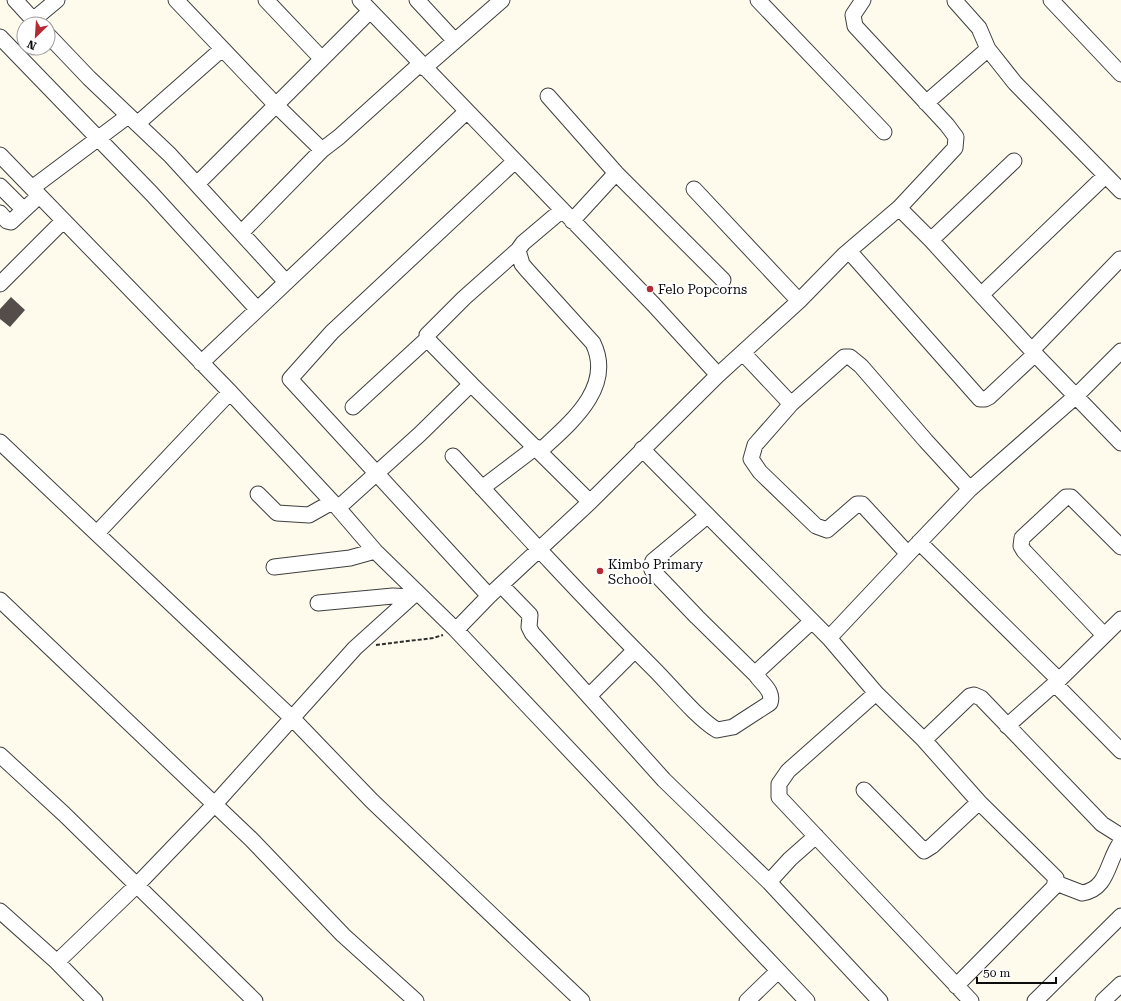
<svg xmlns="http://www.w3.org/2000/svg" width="1121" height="1001" font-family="'Roboto Serif',serif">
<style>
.building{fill:#544d49}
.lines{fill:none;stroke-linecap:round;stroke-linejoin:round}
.minor-casing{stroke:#3f3f3f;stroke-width:17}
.path{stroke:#2e2e2e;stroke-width:2;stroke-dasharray:4 2;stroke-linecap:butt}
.minor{stroke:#fff;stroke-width:15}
.poi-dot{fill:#b62a36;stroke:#fff;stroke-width:1.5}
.labels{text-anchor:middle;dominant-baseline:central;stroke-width:4;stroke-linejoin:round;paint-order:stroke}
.poi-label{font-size:13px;fill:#0c0c0c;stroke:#fff;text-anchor:start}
</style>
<rect width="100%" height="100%" fill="#fefaec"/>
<path class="building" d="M11 297 25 310 10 327 0 319V309Z"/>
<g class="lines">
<g class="minor-casing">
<path id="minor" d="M15 0 37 24
M176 0 276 105 197 184
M266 0 321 58
M360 0 654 305 718 375
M417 0 455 41
M758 0 884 132
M1051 0 1121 74
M955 1 979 28 988 49 1015 83 1121 191
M33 20 57 0
M48 35 89 78 170 155 286 282
M0 37 152 194 257 309
M424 68 502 0
M548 96 616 173 723 280
M926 103 988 49
M137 124 222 49
M322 150 339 137 420 64
M0 155 230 392 338 508 375 551 456 630 807 1001
M0 186 24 210
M32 188 128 116
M694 189 799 301
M899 208 931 240 1035 354 1121 443
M0 213 7 221 11 222 39 196
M572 221 616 173
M241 233 322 150 276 105 370 11
M931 240 1014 161
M849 251 980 399H985L989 397 1035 354
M0 284 63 221
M981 295 1105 176
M1032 350 1120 259
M743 353 791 404
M201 363 466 112
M471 384 590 502
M353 407 427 339
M0 442 293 719 372 801 582 1001
M642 449 829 638 876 693 924 740 979 802 1056 878 1054 887 956 986
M540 451C569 424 615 388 593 343L527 270 522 264 518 250 523 243 562 210
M453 456C519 528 585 600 654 669 672 687 697 718 717 730L733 727 770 703C774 691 762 684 756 675L760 669 812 621
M482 488 536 447
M970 489 926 441 861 366 850 357H844L791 404 755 445 751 459 760 472 816 526 827 530 857 504H862L908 554 970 489 1076 396 1121 351
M258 494 277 513 309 515 332 502
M338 508 420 434 471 384 429 341 427 335 464 298 518 250
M707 516 653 561 651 566 652 570 697 617 756 675
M98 532 230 392
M919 542 1059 680
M274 567 350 558 375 551
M501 585 530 615 529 627 532 633 664 780 769 882 880 1001
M489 596 290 379 332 332 515 161
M0 600 251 839 343 935 416 1001
M318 603 393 596 411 597
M456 630 489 596 590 502 718 375 799 301 844 255 899 208 955 148 956 137 947 125 855 26 853 15 863 0
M1104 635 1024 551 1021 546 1022 538 1066 497H1071L1121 547
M829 638 908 554
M1055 684 1121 751
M876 693 788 771 779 784V797L971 1001
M589 696 635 650
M1007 726 1059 680 1121 619
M924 740 970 696 974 695 981 698 1102 824 1121 836
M0 755 64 814 255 1001
M864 790 924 851 932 846 979 802
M769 882 790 859 816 836
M1056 883 1082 893C1109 889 1107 860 1121 842
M0 911 57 962 95 1001
M57 962 137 885 214 805 355 648 417 592
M747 1001 778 971
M1035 1001 1121 916
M1103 1001 1121 984"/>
</g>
<path class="path" d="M376 645 433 638 443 635"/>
<use href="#minor" class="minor"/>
</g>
<g class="poi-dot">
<circle cx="650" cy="289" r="4"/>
<circle cx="600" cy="571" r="4"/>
</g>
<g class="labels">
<g class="poi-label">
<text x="658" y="289">Felo Popcorns</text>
<text x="608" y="564">Kimbo Primary<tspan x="608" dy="15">School</tspan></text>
</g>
</g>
<g transform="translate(36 36) rotate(205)"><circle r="19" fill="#ffffff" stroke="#9e9e9e"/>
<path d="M0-3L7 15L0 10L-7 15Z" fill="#b62a36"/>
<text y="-6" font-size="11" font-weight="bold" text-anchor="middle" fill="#0c0c0c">N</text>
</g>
<path d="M977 977v6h79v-6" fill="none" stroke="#0c0c0c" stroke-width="2"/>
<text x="983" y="977" font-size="12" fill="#0c0c0c" stroke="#ffffff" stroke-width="3" paint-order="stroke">50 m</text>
</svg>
